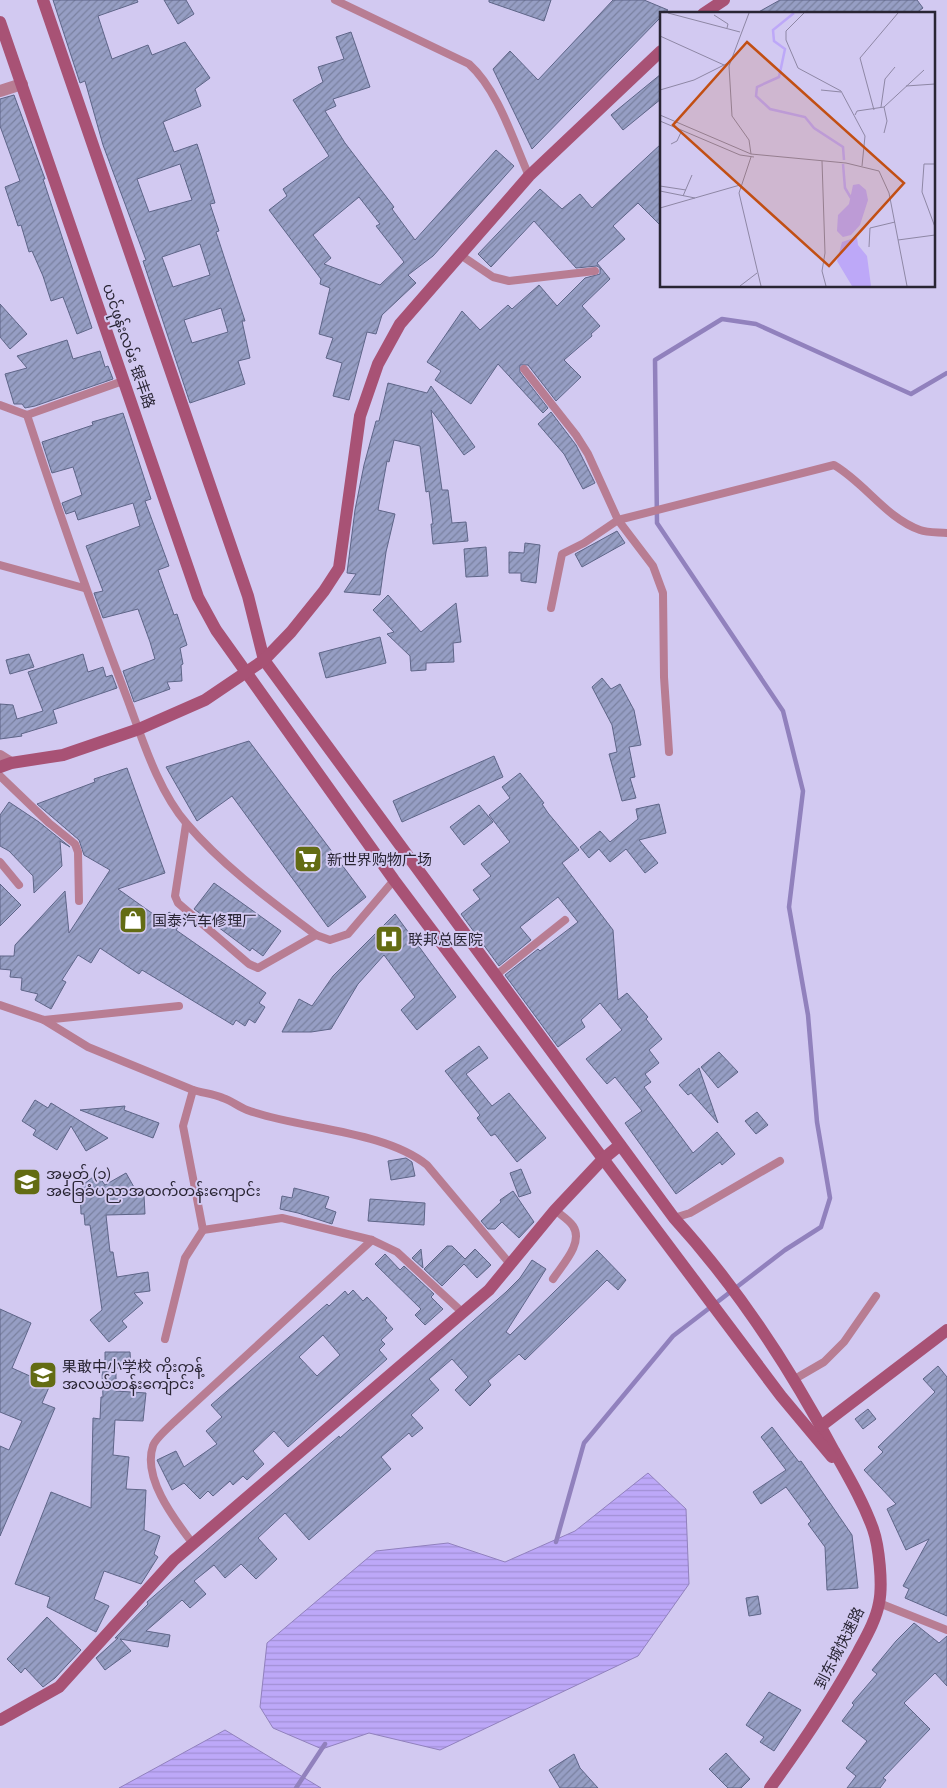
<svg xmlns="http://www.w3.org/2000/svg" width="947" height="1788" font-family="Ubuntu,'Noto Sans SC','Noto Sans Myanmar',sans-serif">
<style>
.water{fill:url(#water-rules);stroke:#9181bd}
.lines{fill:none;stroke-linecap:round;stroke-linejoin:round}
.stream{stroke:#9181bd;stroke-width:4.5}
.building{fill:url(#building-hatch);stroke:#5e6588;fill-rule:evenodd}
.lane{stroke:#b87d93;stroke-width:8}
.street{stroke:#b87d93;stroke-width:12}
.secondary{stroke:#a85275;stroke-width:12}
.labels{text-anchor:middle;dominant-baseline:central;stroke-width:4;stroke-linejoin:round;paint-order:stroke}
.street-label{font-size:15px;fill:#292534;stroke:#d2c9f1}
.poi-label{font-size:15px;fill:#292534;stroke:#d2c9f1;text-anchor:start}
.inset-river{fill:none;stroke:#bda8f8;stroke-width:2.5}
.inset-road{fill:none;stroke:#8e87a5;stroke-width:1}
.view{fill:#c24f14;fill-opacity:0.15;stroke:#c24f14;stroke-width:2.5}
.inset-edge{fill:none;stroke:#292534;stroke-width:2.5}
</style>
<defs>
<pattern id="water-rules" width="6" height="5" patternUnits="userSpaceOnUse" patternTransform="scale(1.25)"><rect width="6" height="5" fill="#bda8f8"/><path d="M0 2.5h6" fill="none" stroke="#a290d5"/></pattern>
<pattern id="building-hatch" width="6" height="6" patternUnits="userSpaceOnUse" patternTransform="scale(1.25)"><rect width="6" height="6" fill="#969ec4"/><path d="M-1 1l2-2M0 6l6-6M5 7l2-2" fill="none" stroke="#7a81a0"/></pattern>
</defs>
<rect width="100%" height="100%" fill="#d2c9f1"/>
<g class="water">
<path d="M648,1473L686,1509L689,1584L638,1656L440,1750L369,1733L322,1749L273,1728L260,1707L267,1643L376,1551L448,1543L505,1562L575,1531Z"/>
<path d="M225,1730L321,1788H119Z"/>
</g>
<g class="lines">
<g class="stream">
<path d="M556,1542L584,1443L673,1336L785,1250L821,1227L830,1198L817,1122L808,1015L789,907L803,791L783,711L657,523L655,360L722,319L756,324L911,394L947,373"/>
<path d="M296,1788L325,1744"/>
</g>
</g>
<g class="building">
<path d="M53,0H137L138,2L98,16L112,59L148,45L152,55L185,42L210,78L195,89L201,106L163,122L174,152L197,144L201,156L215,203L210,204L219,231L216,232L245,321H242L250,358L238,361L245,384L190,403L143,261L146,260L103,145L85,81L80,83ZM180,164L192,200L149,212L137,179ZM200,244L210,275L173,287L162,257ZM221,308L228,332L192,343L184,320Z"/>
<path d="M164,0H186L194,14L178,24Z"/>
<path d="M489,0H551L544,21L489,2Z"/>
<path d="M613,0H644L668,10L661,14V17L532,149L493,69L510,51L538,80Z"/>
<path d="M780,0H917L923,8L915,14H755Z"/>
<path d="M351,32L370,87L333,99L336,106L325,111L345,143L394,207L392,209L415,240L496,150L514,166L433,256L408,275L416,283L382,315L376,334L367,332L349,400L333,396L342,363L326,358L333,338L319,334L330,288L320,284L321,279L269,210L287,196L283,189L329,156L293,100L323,82L318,67L344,59L336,37ZM359,197L380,224L376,226L404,262L380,285L324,264L331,258L313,235Z"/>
<path d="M661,74V99L623,130L611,115Z"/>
<path d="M14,95L45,179H43L92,328L77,334L63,297L51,301L43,276L32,251L29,252L21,225L18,226L5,187L20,181L0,126V99Z"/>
<path d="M661,144V226L638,203L613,226L625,239L597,263L610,279L582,306L600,326L591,334L592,336L564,360L581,377L556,401L528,365H520V372L548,408L543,413L498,364L471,404L435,380L441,371L427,362L462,311L480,330L508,305L512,309L539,285L557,306L585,278L600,274V268L597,266L576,268L534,221L491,267L478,254L540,189L562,209L580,194L592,208Z"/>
<path d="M0,304L27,334L10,349L0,337Z"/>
<path d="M67,340L73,359L100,351L105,367L108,366L113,379L35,406L25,408L22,404H14L5,374L27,368L17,356Z"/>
<path d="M388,383L427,393L431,386L475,447L464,455L431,410L442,490H448L452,523L466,522L468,541L433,544L431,524H433L429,491L426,492L420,446L394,440L389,462L387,461L378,510L395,514L386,552L380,595L344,592L356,574L347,573L355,510L364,465L376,421H379Z"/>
<path d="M551,412L576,445L595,483L583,489L564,454L538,424Z"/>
<path d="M123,413L151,499L145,501L169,566L158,570L174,615L177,614L187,645L180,648L183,664L181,665L182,681L167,682L170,689L134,702L123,671L155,659L150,642L138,609L103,618L94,593L103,591L86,546L140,526L133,503L78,520L75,511L66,514L62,503L82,495L73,467L52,473L42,442L93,425L92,422Z"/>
<path d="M617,531L625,543L582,567L575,554Z"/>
<path d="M525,543L540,545L536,583L521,581V573H509V552L524,553Z"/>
<path d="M486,547L488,576L466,577L464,549Z"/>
<path d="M388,595L421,632L456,603L461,642L453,643L454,662L426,663V670L411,671L410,656L387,634L394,632L373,610Z"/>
<path d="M380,637L386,663L326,678L319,653Z"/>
<path d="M29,654L34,667L10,674L6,660Z"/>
<path d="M83,654L88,672L103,667L106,677L112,675L117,688L53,710L57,723L21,734L22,736L0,739V704L13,705L17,719L43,711L28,672Z"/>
<path d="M602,678L611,689L620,684L634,710L641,745L629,747L635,777L630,778L636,798L622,801L609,754L617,752L612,725L592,687Z"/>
<path d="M249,741L366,897L328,927L232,796L197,821L166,767Z"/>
<path d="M494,756L503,777L402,822L393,801Z"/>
<path d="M127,768L165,873L118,889L163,921L169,912L182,921L176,930L266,993L259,1003L265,1007L255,1023L249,1019L245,1026L236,1020L233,1025L142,970L139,974L100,948L91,963L78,955L62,980L66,982L51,1009L35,1000L38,994L21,990L22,978L10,977L11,970L0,969V956H14L15,945L65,891L69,933L110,870L84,855L79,840L37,804L95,782L94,779Z"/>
<path d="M520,773L544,803L542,804L548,813L579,850L562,863L613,930L618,1000L627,993L648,1017L646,1019L662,1039L649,1050L659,1063L645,1074L651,1082L644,1087L693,1153L717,1132L735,1154L722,1165L720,1162L676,1194L625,1123L642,1111L615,1077L607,1084L586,1059L622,1030L600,1003L581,1020L585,1027L558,1047L505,975L538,949L540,951L578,922L558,897L520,927L531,940L499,966L461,914L480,899L473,890L491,876L481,864L510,842L489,815L510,798L502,787Z"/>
<path d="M9,802L39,822L70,847L60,841L62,866L34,893L33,876L9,851L0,846V815Z"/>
<path d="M659,804L666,833L639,840L658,863L645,873L626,849L610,862L599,849L589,858L580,847L600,831L610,842L638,819L636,809Z"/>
<path d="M479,805L493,822L464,845L450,827Z"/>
<path d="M214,883L281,931L263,956L252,948L250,951L194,909Z"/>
<path d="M0,884L21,905L0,926Z"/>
<path d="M395,914L456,997L417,1030L401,1010L415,997L384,955L358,984L331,1029L311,1032H282L299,999L312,1006L333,976Z"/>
<path d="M479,1046L488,1058L466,1074L492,1106L509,1093L546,1138L517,1162L495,1134L491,1136L477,1118L480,1115L445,1071Z"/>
<path d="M719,1052L738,1072L718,1088L701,1067Z"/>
<path d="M699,1068L718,1123L691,1093L688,1095L679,1085Z"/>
<path d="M35,1100L48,1108L51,1103L108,1138L86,1151L71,1126L57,1150L33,1135L36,1130L22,1121Z"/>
<path d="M125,1106L124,1110L159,1123L153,1138L80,1110Z"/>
<path d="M757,1112L768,1125L756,1134L745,1121Z"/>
<path d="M406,1158L412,1162L415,1176L391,1180L388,1161Z"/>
<path d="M521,1169L531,1193L519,1197L510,1173Z"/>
<path d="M126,1173L139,1196L144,1195L145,1214L106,1215L110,1252H113L117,1277L148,1272L150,1291L134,1293L143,1303L122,1321L127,1327L109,1342L90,1320L102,1310L90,1225H85L84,1214H81L80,1187L97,1174L105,1185Z"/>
<path d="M294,1188L329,1197L325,1208L336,1212L332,1224L298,1213L280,1209L282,1196L292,1198Z"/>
<path d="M513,1191L534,1222L519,1238L502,1222L495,1229H488L481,1221L501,1202L500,1200Z"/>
<path d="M370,1199L425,1203L424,1225L368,1221Z"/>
<path d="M447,1246H452L465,1259L475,1249L491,1265L477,1278L464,1264L442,1286L424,1269Z"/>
<path d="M421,1249L423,1268L412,1258Z"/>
<path d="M597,1250L626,1280L618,1290L607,1280L525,1360L519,1354L488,1381L491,1385L470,1406L455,1390L468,1377L452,1359L429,1379L439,1390L411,1415L423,1428L412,1437L409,1433L381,1457L391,1469L309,1540L285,1513L258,1538L277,1559L256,1579L241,1564L225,1578L214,1565L194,1581L206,1594L190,1608L182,1600L146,1631L170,1635L168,1647L120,1639L131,1651L105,1670L96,1658L118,1638H115L148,1604L147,1602L339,1436L340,1438L506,1292L520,1278L532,1260L546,1269L506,1332L510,1335Z"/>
<path d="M385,1254L400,1270L404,1266L434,1294L431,1297L443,1309L425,1325L415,1315L421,1309L375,1264Z"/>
<path d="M353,1290L363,1301L367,1297L387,1318L385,1320L393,1329L381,1340L385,1344L379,1350L387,1359L288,1447L274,1431L253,1451L264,1464L247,1480L243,1476L233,1485L230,1481L213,1496L208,1491L200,1499L184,1483L172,1490L157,1460L176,1451L184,1467L217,1444L206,1431L222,1417L211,1405L327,1304L329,1306L345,1291L348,1295ZM323,1335L340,1355L317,1376L299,1357Z"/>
<path d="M0,1309L31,1323L12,1368L50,1385L42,1403L55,1408L0,1536V1446L9,1450L22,1421L0,1412Z"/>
<path d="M105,1352H130L131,1368H105Z"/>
<path d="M938,1366L947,1377V1616L905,1598L909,1589L903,1586L929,1539L906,1550L887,1509L896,1504L864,1470L883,1452L878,1447L935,1392L923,1379Z"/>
<path d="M116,1371V1391L146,1393L143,1421L115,1420L113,1455L129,1457L126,1489L146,1490L144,1530L160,1536L154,1554L158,1557L141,1584L104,1571L94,1599L109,1606L96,1632L47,1607L50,1597L15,1584L51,1492L91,1508L93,1418L100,1419L101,1397H103L102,1372Z"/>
<path d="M868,1409L876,1419L863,1429L855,1419Z"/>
<path d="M772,1427L799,1462L801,1461L852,1535L858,1588L827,1590L825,1547L808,1524L811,1521L786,1487L761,1504L753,1492L786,1470L761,1437Z"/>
<path d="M758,1596L761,1614L749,1616L746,1598Z"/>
<path d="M47,1617L81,1650L55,1678L43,1687L25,1668L21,1673L7,1659Z"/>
<path d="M914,1623L939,1643L947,1636V1686L935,1673L904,1703L930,1729L883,1778L886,1780L880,1788H847L856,1776L846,1768L867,1741L842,1721L854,1705L852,1703L877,1674L872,1670L896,1641Z"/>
<path d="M769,1692L801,1710L774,1751L760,1742L764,1737L746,1725Z"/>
<path d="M726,1753L750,1779L741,1788H728L709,1769Z"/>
<path d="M574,1754L580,1768L598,1788H560L549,1770Z"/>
</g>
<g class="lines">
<g class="lane">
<path d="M335,0L469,64C498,90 513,140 529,176"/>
<path d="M459,254L493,277L509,281L595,271"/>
<path d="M524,369L576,435L588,454L618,520L653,566L663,593L664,677L669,752"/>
<path d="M0,405L27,415L123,381"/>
<path d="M27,415C58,510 91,604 127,698C142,738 158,791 187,824C224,867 271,901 316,935L330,940L348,934L394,880"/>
<path d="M0,565L84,588"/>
<path d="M551,608L562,554L584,543L618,520L834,465C865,483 886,518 920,530C928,533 939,532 947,533"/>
<path d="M0,776L49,823L75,844L78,852L79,901"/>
<path d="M186,824L175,896L178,903L249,964L258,968L316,935"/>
<path d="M0,862L19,885"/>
<path d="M495,976L565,920"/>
<path d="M0,1005L44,1020L179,1006"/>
<path d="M44,1020L88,1047L193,1090L183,1126L203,1230"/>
<path d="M193,1090C203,1093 214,1094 223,1098C232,1101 239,1107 247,1110C299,1129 384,1130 427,1165L510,1264"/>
<path d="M674,1218L690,1213L780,1161"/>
<path d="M553,1279C562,1265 584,1243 573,1226C569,1220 561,1215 555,1210"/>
<path d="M165,1339L185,1258L203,1230L282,1218L372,1240L397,1252L462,1312"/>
<path d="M793,1380L824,1362L844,1342L876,1296"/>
<path d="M193,1544C175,1520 142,1478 153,1446C155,1439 167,1429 173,1423L372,1240"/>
<path d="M879,1603L947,1630"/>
</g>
<g class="street">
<path d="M0,91L22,84"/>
<path d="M0,756L11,763"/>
</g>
<g class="secondary">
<path d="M43,0L248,596L264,660L674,1218C737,1287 790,1368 834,1451C848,1476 863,1501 873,1529C879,1546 883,1585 879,1603C876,1620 866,1637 858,1652C832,1700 802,1744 770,1788"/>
<path d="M703,14L724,0"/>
<path d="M0,22L198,597L216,630L394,880L781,1396L832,1457"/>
<path d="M0,767L11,763L63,755L139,729L205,700L264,660L291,632L324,591L339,568L360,416L378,364L400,324L529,176L661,51"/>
<path d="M821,1426L947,1330"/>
<path d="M0,1720L59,1687L174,1560L489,1290L555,1210L603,1159L620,1145"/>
</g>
</g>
<defs>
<symbol id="supermarket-square" viewBox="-11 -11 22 22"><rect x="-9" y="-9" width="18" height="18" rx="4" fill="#636c13" stroke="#d2c9f1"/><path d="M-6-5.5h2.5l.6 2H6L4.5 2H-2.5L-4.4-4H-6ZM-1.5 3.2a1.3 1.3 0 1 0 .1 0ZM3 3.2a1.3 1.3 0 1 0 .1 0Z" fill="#fff"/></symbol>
<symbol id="shop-square" viewBox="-11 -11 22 22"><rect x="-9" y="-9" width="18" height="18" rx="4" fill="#636c13" stroke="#d2c9f1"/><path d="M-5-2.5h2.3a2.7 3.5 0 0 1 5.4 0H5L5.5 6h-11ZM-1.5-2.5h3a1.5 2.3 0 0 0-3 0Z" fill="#fff"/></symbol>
<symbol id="hospital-square" viewBox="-11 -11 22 22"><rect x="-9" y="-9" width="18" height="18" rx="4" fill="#636c13" stroke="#d2c9f1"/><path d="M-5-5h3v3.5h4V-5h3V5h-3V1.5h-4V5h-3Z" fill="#fff"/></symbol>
<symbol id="school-square" viewBox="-11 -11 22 22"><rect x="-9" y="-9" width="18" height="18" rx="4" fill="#636c13" stroke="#d2c9f1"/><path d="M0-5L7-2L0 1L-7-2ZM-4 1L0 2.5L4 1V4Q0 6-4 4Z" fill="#fff"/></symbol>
</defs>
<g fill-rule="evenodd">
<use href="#supermarket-square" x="292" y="843" width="32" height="32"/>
<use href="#shop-square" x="117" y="904" width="32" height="32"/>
<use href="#hospital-square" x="373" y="923" width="32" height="32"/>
<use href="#school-square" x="11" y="1166" width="32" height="32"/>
<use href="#school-square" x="27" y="1359" width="32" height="32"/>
</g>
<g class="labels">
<g class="street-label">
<text transform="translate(129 346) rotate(71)">ယင်ဖုန်းလမ်း 银丰路</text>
<text transform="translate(839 1648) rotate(-63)">到东城快速路</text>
</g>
<g class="poi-label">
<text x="327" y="859">新世界购物广场</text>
<text x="152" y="920">国泰汽车修理厂</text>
<text x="408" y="939">联邦总医院</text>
<text x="46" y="1173">အမှတ် (၁)<tspan x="46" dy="17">အခြေခံပညာအထက်တန်းကျောင်း</tspan></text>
<text x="62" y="1366">果敢中小学校 ကိုးကန့်<tspan x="62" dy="17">အလယ်တန်းကျောင်း</tspan></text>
</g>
</g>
<g transform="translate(660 12)">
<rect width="275" height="275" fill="#d2c9f1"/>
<path d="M199,172L206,178L208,188L200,213L191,223L183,225L177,219L178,203L189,192L193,173ZM197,225L198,233L207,244L211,274H192L177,249L182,230Z" fill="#bda8f8"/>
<path class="inset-river" d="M134,1L113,18L114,29L125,37L119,65L97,75L96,84L110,97L145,105L154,116L183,135L184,148M183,152L185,176L191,186"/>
<path class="inset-road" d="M8,1L80,20M89,1L69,54L72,104L89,128L91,142M144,1L126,19V28L138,56L181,79L205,124L202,154M54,3L68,12L67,16M0,24L64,53M246,74L275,72M0,78L34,68L70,50M161,78L181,80M221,95L225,67L235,55M224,95L227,109L224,121M214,98L200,46L238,1M0,103L91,142L186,151L219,159L229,181L247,274M195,103L197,99L224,95L264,58M0,109L80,143L94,145M11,132L17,129L22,118M91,145L79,181L101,274M162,149L165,241L162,259L166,274M274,152H264L262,180L275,215M0,174L26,178M0,179L35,186M23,184L32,163M0,196L80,173M238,228L275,223M209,235L210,216L235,210M80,274L97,261"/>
<path class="view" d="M87,30L244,171L169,254L13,113Z"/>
<rect width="275" height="275" class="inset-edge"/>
</g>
</svg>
